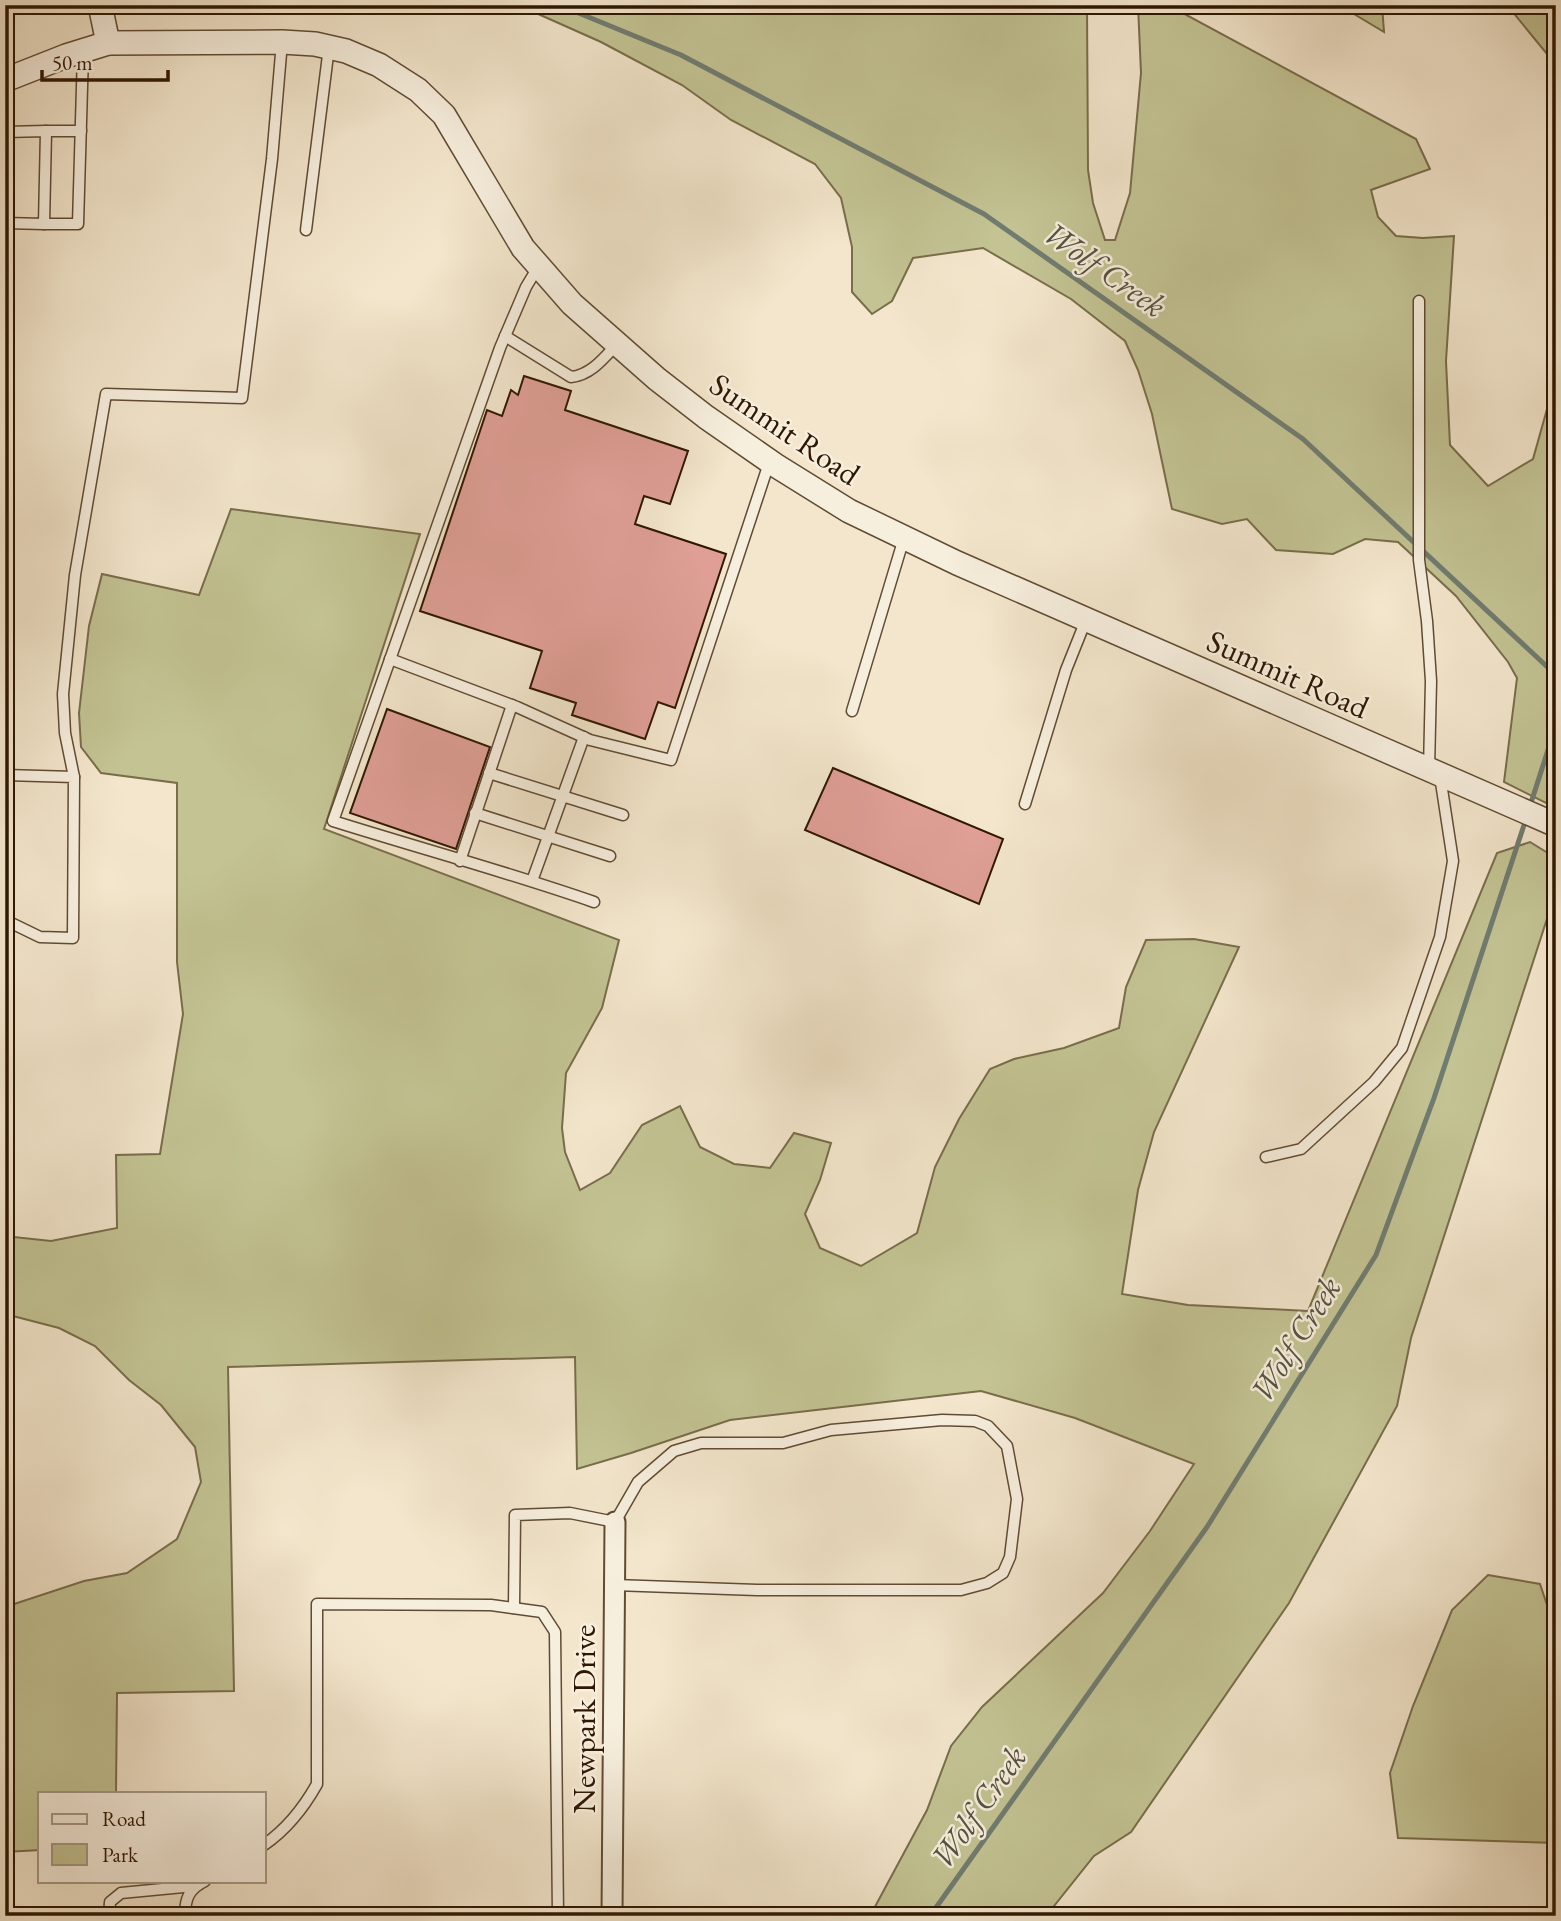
<svg xmlns="http://www.w3.org/2000/svg" width="1561" height="1921" font-family="'EB Garamond',serif">
<style>
.green{fill:#c3c393;stroke:#796d4a;stroke-width:2}
.lines{fill:none;stroke-linecap:round;stroke-linejoin:round}
.stream{stroke:#707c70;stroke-width:5}
.building{fill:#df9f96;stroke:#2f1702;stroke-width:2}
.service-casing{stroke:#604b34;stroke-width:13}
.minor-casing{stroke:#604b34;stroke-width:23}
.tertiary-casing{stroke:#604b34;stroke-width:26}
.service{stroke:#f7efde;stroke-width:10}
.minor{stroke:#f7efde;stroke-width:19}
.tertiary{stroke:#f7efde;stroke-width:23}
.labels{text-anchor:middle;dominant-baseline:central;stroke-width:5;stroke-linejoin:round;paint-order:stroke}
.street-label{font-size:32px;fill:#2f1702;stroke:#f7efde}
.water-label{font-size:33px;font-style:italic;fill:#555242;stroke:#f7efde}
</style>
<rect width="100%" height="100%" fill="#f3e6cc"/>
<filter id="stains"><feTurbulence type="fractalNoise" baseFrequency=".00286" numOctaves="4"/><feColorMatrix values="0 0 0 0 .2 0 0 0 0 .09 0 0 0 0 .02 0 0 0 .5 -.17"/></filter>
<radialGradient id="worn" r=".72"><stop offset=".6" stop-color="#630" stop-opacity="0"/><stop offset="1" stop-color="#630" stop-opacity=".3"/></radialGradient>
<g class="green">
<path d="M518,5H1087L1088,170L1093,203L1105,240H1115L1130,193L1141,73L1138,5H1168L1416,139L1430,169L1371,190L1378,217L1396,236L1423,238L1454,236L1446,361L1450,445L1488,486L1533,459L1556,377V808L1504,782L1517,678L1508,662L1456,596L1398,542L1365,539L1333,554L1276,550L1247,519L1222,524L1172,509L1152,414L1138,370L1125,341L1071,299L983,248L913,258L892,301L872,314L852,292V247L841,198L815,164L731,120L682,85L601,42Z"/>
<path d="M1339,5H1382L1384,32Z"/>
<path d="M1507,5H1556V65Z"/>
<path d="M231,509L420,534L324,829L619,940L602,1008L566,1073L562,1128L565,1152L580,1190L610,1173L642,1125L680,1106L700,1147L734,1164L770,1168L794,1133L831,1143L820,1180L805,1214L820,1248L861,1266L917,1233L935,1167L959,1119L990,1069L1014,1059L1064,1048L1119,1028L1126,987L1146,940L1194,939L1239,947L1154,1132L1138,1190L1122,1294L1188,1305L1308,1311L1497,853L1530,842L1556,858V891L1411,1338L1397,1406L1289,1603L1131,1832L1094,1856L1046,1916H870L927,1810L951,1746L982,1707L1103,1593L1150,1531L1194,1464L1075,1418L981,1391L730,1420L631,1453L577,1469L575,1357L228,1367L234,1691L117,1693L116,1793H40V1850L5,1852V1607L84,1581L127,1573L177,1539L201,1482L195,1447L161,1405L129,1380L95,1346L59,1328L5,1314V1236L51,1241L117,1228L116,1155L160,1154L183,1014L177,962V783L101,773L81,747L79,713L89,626L102,574L199,595Z"/>
<path d="M1488,1575L1540,1584L1556,1632V1843L1398,1838L1390,1773L1413,1706L1452,1610Z"/>
</g>
<g class="lines">
<g class="stream">
<path d="M559,5L681,55L984,214L1303,439L1556,675"/>
<path d="M1530,806L1548,750L1556,715"/>
<path d="M930,1916L1207,1527L1376,1255L1434,1098L1526,819"/>
</g>
</g>
<g class="building">
<path d="M524,376L571,391L565,410L688,451L670,504L644,496L635,524L726,554L675,708L658,702L645,739L572,715L576,703L530,688L542,651L420,611L487,410L502,416L511,390L518,395Z"/>
<path d="M387,709L490,747L456,849L350,813Z"/>
<path d="M833,768L1003,839L979,904L805,830Z"/>
</g>
<g class="lines">
<defs>
<g id="service">
<path d="M46,131H81"/>
<path d="M5,132L46,131L44,224L5,223"/>
<path d="M44,224H78L83,53"/>
<path d="M306,230L329,47"/>
<path d="M538,267L526,287L500,348L333,821C419,848 508,872 594,902"/>
<path d="M1419,301V560L1427,621L1431,681L1429,770"/>
<path d="M505,336L571,377C591,375 604,358 617,344"/>
<path d="M390,659L517,707L590,740L671,760L769,463"/>
<path d="M852,711L904,538"/>
<path d="M489,773L623,815"/>
<path d="M5,775L74,777L73,938L40,937L5,920"/>
<path d="M74,777L65,733L63,694L75,575L106,394L242,398L272,159L282,42"/>
<path d="M1025,804L1066,670L1086,620"/>
<path d="M475,813L610,856"/>
<path d="M460,861L512,705"/>
<path d="M532,881L584,737"/>
<path d="M1266,1157L1301,1149L1374,1082L1402,1048L1440,937L1453,861L1440,776"/>
<path d="M514,1608L515,1515L570,1513L615,1522L638,1482L674,1451L701,1443H783L831,1430L942,1420L975,1421L988,1426L1007,1446L1017,1499L1010,1557L1003,1573L987,1583L961,1590H757L614,1585"/>
<path d="M264,1845C287,1829 303,1809 317,1784V1604L491,1605L542,1612L555,1632L558,1916"/>
<path d="M109,1916L110,1902L121,1893L194,1886"/>
<path d="M185,1916C185,1898 189,1889 205,1881"/>
</g>
<path id="minor" d="M612,1916L615,1522"/>
<g id="tertiary">
<path d="M100,5L108,43"/>
<path d="M5,80L66,56L108,43L282,42L315,44L346,51L379,65L418,90L444,115L523,248L572,304L657,379L706,417L775,465L849,511L957,563L1556,825"/>
</g>
</defs>
<use href="#service" class="service-casing"/>
<use href="#minor" class="minor-casing"/>
<use href="#tertiary" class="tertiary-casing"/>
<use href="#service" class="service"/>
<use href="#minor" class="minor"/>
<use href="#tertiary" class="tertiary"/>
</g>
<g class="labels">
<g class="street-label">
<text transform="translate(785 429) rotate(34)">Summit Road</text>
<text transform="translate(1288 674) rotate(24)">Summit Road</text>
<text transform="translate(584 1719) rotate(-90)">Newpark Drive</text>
</g>
<g class="water-label">
<text transform="translate(1105 269) rotate(35)">Wolf Creek</text>
<text transform="translate(1295 1339) rotate(-58)">Wolf Creek</text>
<text transform="translate(978 1807) rotate(-55)">Wolf Creek</text>
</g>
</g>
<rect width="1561" height="1921" fill="none" stroke="#f3e6cc" stroke-width="28"/>
<rect x="7" y="7" width="1547" height="1907" fill="none" stroke="#2f1702" stroke-width="3.5"/>
<rect x="14" y="14" width="1533" height="1893" fill="none" stroke="#2f1702" stroke-width="2"/>
<rect x="38" y="1792" width="228" height="91" fill="#f7efde" stroke="#a79986" stroke-width="2"/>
<rect x="52" y="1814" width="35" height="10" fill="#f7efde" stroke="#a79986" stroke-width="2"/>
<text x="102" y="1826" font-size="21" fill="#2f1702">Road</text>
<rect x="52" y="1844" width="35" height="21" fill="#c3c393" stroke="#a79986" stroke-width="2"/>
<text x="102" y="1862" font-size="21" fill="#2f1702">Park</text>
<path d="M42 70v10h126v-10" fill="none" stroke="#2f1702" stroke-width="3.5"/>
<text x="52" y="70" font-size="21" fill="#2f1702" stroke="#f7efde" stroke-width="5" paint-order="stroke">50 m</text>
<rect width="100%" height="100%" filter="url(#stains)"/>
<rect width="100%" height="100%" fill="url(#worn)"/>
</svg>
